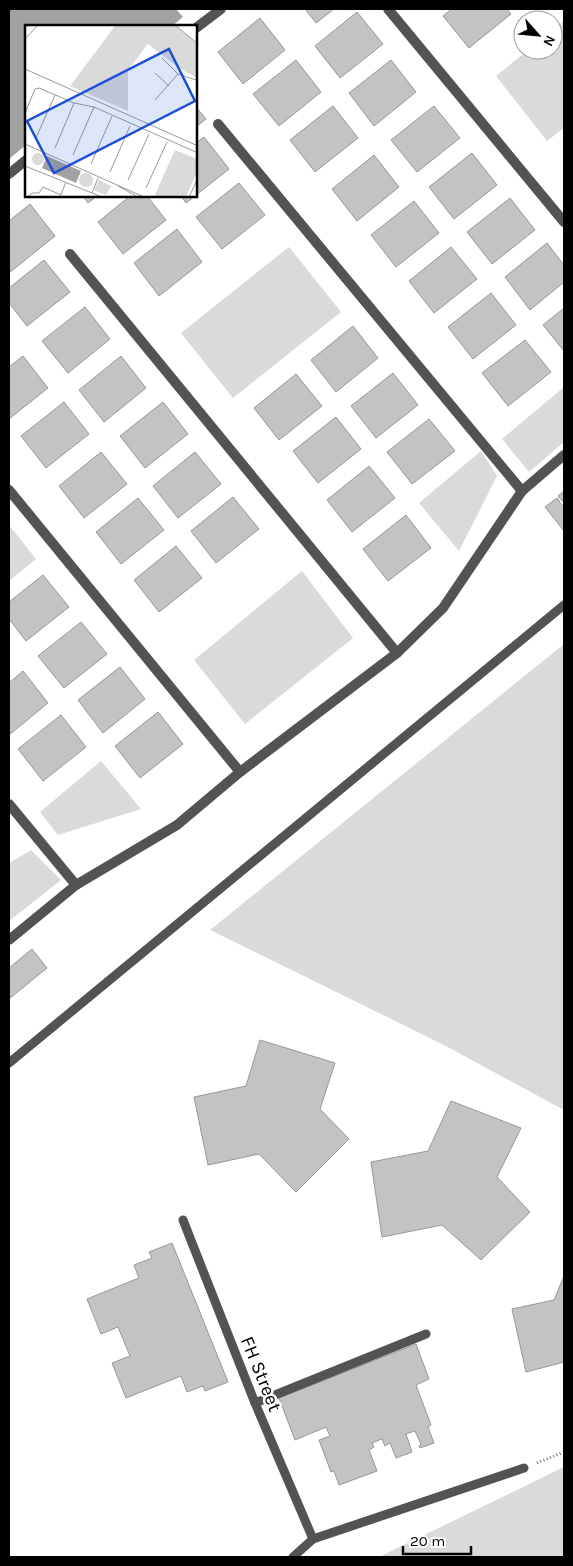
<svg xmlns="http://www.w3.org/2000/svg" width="573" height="1566" font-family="Karla,sans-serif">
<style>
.green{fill:#dadada}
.water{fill:#a1a1a1}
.building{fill:#c3c3c3;stroke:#979797}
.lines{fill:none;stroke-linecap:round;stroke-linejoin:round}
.path{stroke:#757575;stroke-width:3;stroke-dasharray:1 2.5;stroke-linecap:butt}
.lane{stroke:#535353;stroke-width:9}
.street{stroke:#535353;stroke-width:10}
.labels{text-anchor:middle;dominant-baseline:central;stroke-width:5;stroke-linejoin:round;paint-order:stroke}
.street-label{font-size:19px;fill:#000;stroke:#fff}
.inset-road{fill:none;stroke:#999;stroke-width:1}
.view{fill:#1d4ed8;fill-opacity:0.15;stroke:#1d4ed8;stroke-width:2.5}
.inset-edge{fill:none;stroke:#000;stroke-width:2.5}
</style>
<rect width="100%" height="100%" fill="#fff"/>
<g class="green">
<path d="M564,21V128L547,141L496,76L528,50H553V30Z"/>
<path d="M289,247L341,312L233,398L181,333Z"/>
<path d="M564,387V442L529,472L502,439Z"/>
<path d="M481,451L497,476L459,551L419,503Z"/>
<path d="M9,525L36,559L9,581Z"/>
<path d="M302,571L353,638L245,724L194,660Z"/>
<path d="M564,644V1110L442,1044L210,930Z"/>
<path d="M101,761L141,809L58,835L40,812Z"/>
<path d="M31,850L61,880L9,921V863Z"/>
<path d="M564,1467V1557H379Z"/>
</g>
<path class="water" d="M9,9H176L183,17L172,26H26V145L9,159Z"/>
<g class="building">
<path d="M305,9H334L316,23Z"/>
<path d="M452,9H507L511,14L469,48L443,16Z"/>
<path d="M357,12L383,44L340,78L315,46Z"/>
<path d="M260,18L285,50L243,84L218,52Z"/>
<path d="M296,60L321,92L279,126L253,94Z"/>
<path d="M391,60L416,92L374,126L349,93Z"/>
<path d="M333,106L358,138L315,172L290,140Z"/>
<path d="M434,106L460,138L417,172L391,140Z"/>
<path d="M196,107L206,119L196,127Z"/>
<path d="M204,137L229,169L196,195V143Z"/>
<path d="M472,153L497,185L454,219L429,187Z"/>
<path d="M374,155L399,187L357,221L332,189Z"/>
<path d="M239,183L265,215L222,249L196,217Z"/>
<path d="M83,196H97L88,203Z"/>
<path d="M130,196H147L166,220L123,254L98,222Z"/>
<path d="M181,196H195L186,203Z"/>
<path d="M510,198L535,230L492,264L467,232Z"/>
<path d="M414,201L439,233L396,267L371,235Z"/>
<path d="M30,204L55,236L9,273V221Z"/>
<path d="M177,229L202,262L159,296L134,263Z"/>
<path d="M547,243L564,265V282L530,310L505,277Z"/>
<path d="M451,247L477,279L434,313L409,281Z"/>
<path d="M44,260L70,292L27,326L9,303V288Z"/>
<path d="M491,293L516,325L473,359L448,327Z"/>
<path d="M85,307L110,339L68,373L42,341Z"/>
<path d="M564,308V351L543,325Z"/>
<path d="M353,326L378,358L336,392L311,360Z"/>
<path d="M525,340L551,372L508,406L482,373Z"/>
<path d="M23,356L48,388L9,419V367Z"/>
<path d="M121,356L146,388L104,422L79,390Z"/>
<path d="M393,373L418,405L376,438L351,406Z"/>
<path d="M296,374L322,406L279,440L254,408Z"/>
<path d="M64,402L89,434L46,468L21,436Z"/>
<path d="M163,402L188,434L145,468L120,436Z"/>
<path d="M336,417L361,449L318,483L293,451Z"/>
<path d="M429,419L455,451L412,484L387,452Z"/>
<path d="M101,452L127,484L84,518L59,486Z"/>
<path d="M195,452L221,484L178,518L153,486Z"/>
<path d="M369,466L395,498L352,532L327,500Z"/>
<path d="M564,491V503L558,496Z"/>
<path d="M233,497L259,529L216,563L191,531Z"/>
<path d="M138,498L164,530L121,564L96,532Z"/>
<path d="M557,498L564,508V531L545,507Z"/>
<path d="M406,515L431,548L388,581L363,549Z"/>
<path d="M176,546L202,578L159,612L134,580Z"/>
<path d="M43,575L69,607L26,641L9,619V602Z"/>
<path d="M81,622L107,654L64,688L38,656Z"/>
<path d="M120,667L145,699L103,733L78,700Z"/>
<path d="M23,671L48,703L9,735V683Z"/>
<path d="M158,712L183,744L140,778L115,746Z"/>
<path d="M61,715L86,747L43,781L18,749Z"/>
<path d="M32,949L47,968L9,999V968Z"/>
<path d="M260,1040L335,1063L320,1109L349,1139L296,1192L259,1154L208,1165L194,1097L246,1086Z"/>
<path d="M451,1101L521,1128L497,1177L530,1212L481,1260L442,1225L382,1237L371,1162L428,1151Z"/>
<path d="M172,1243L228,1382L205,1391L203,1386L187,1392L181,1376L126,1398L112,1363L130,1356L118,1327L101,1334L87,1299L139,1278L134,1265L152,1258L149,1252Z"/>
<path d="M564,1276V1362L526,1372L512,1309L554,1300Z"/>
<path d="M416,1344L429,1379L416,1385L431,1425L428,1427L434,1443L420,1448L419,1446L421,1444L415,1431L406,1434L412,1452L396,1458L390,1443L385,1446L382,1439L372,1443L374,1447L369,1450L377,1471L339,1485L334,1471L331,1472L319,1440L330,1436L326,1427L295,1440L279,1398Z"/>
</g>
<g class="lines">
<path class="path" d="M537,1463L564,1452"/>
<g class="lane">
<path d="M9,1063L564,605"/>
<path d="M183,1220L255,1403L313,1539"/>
<path d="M255,1403L426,1334"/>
<path d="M293,1557L313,1539L524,1468"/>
</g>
<g class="street">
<path d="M388,9L564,222"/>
<path d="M196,28L221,9"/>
<path d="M218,124L522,491"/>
<path d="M9,174L26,160"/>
<path d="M70,254L397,653"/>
<path d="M9,490L240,772"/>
<path d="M9,804L76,885"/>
<path d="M9,940L76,885L177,825L240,772L397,653L443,608L522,491L564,455"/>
</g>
</g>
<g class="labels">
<g class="street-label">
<text transform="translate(261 1374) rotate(68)">FH Street</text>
</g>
</g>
<g transform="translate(25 25)">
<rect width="172" height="172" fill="#fff"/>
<path d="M90,1H151L172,19V53L154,43L123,19L103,45V86L45,61ZM150,125L172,134V147L161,172H129ZM7 134a6 6 0 1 1 12 0a6 6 0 1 1-12 0ZM54 155a7 7 0 1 1 14 0a7 7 0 1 1-14 0ZM74,155L86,161L81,170L69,165Z" fill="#dadada"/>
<path d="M22,131L56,146L51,158L17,143Z" fill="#a1a1a1"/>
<path class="inset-road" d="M151,1L173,19M0,14L12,1M137,33L153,49L171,55M0,44L173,121M130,48L144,61M130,75L153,49M0,88L10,64L14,63L49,78L69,82L173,128M11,113L30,70M0,119L119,172M30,123L49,78M48,130L69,82M66,139L87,91M0,141L77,172M85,147L105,101M103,155L124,109M93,161L113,172M121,163L142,117M67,168L73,153M3,172L7,168H14L18,162L36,170M35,172L41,157M164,172L173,153"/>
<path class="view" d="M144,24L170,76L29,148L2,96Z"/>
<rect width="172" height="172" class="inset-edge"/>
</g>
<rect width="573" height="1566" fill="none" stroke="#000000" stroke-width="20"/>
<g transform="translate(538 35) rotate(117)"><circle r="24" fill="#ffffff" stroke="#999999"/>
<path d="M0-4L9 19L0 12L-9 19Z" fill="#000000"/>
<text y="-8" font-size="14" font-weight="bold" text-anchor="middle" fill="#000000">N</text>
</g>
<path d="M403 1546v8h68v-8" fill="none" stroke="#000000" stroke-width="2.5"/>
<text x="410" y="1546" font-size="15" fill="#000000" stroke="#ffffff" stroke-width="4" paint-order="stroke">20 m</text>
</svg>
